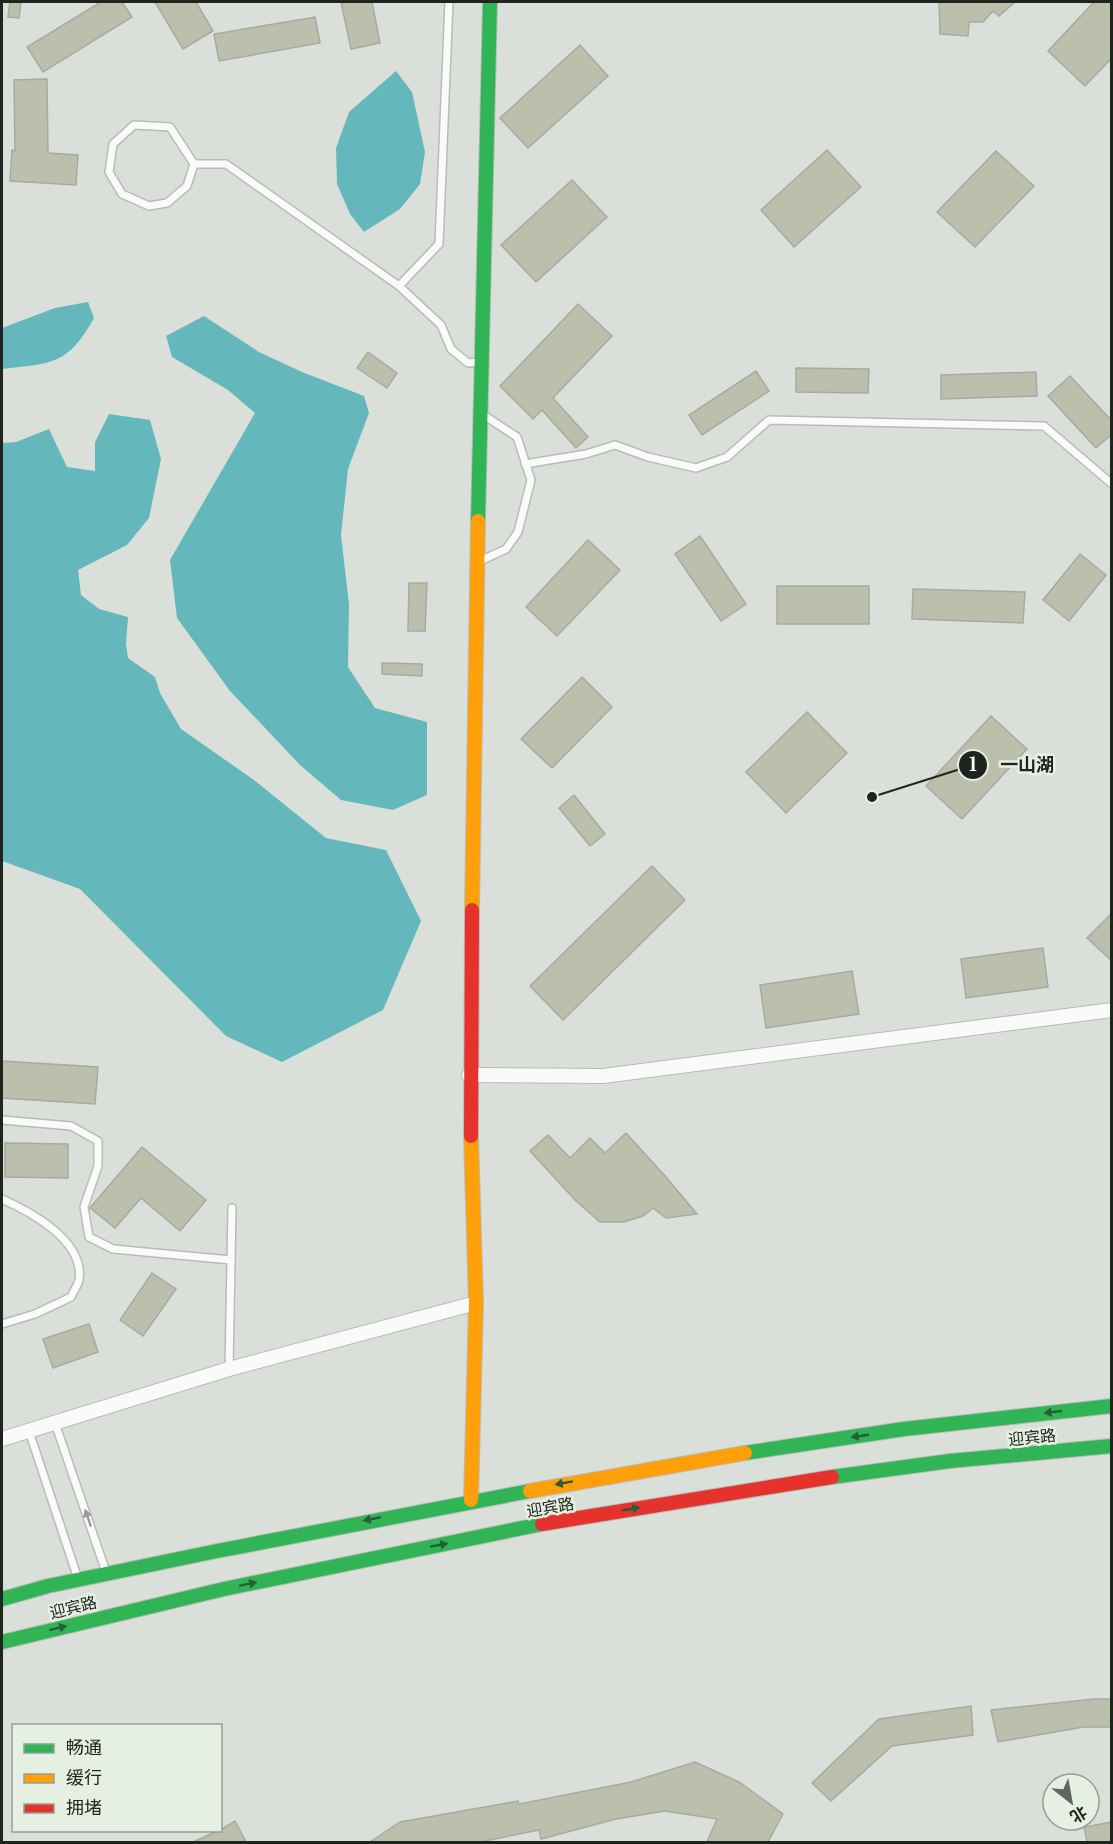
<svg xmlns="http://www.w3.org/2000/svg" width="1113" height="1844" font-family="'Libre Baskerville','Noto Sans SC',serif">
<style>
.water{fill:#64b8bb}
.building{fill:#bcbfac;stroke:#a7aaa4;stroke-width:1.5}
.lines{fill:none;stroke-linecap:round;stroke-linejoin:round}
.lane-casing{stroke:#b7bcb6;stroke-width:10}
.street-casing{stroke:#b7bcb6;stroke-width:16}
.fast-casing{stroke:#b7bcb6;stroke-width:16}
.slow-casing{stroke:#b7bcb6;stroke-width:16}
.jam-casing{stroke:#b7bcb6;stroke-width:16}
.lane{stroke:#f9faf9;stroke-width:7}
.street{stroke:#f9faf9;stroke-width:14}
.fast{stroke:#30b455;stroke-width:14}
.slow{stroke:#ff9f0a;stroke-width:14}
.jam{stroke:#e5322d;stroke-width:14}
.oneway{fill:#265e35}
.oneway2{fill:#979a97}
.labels{text-anchor:middle;dominant-baseline:central;stroke-width:5;stroke-linejoin:round;paint-order:stroke}
.street-label{font-size:16px;fill:#20241f;stroke:#e5f0e3}
.leader{fill:none;stroke:#20241f;stroke-width:2}
.callout-dot{fill:#20241f;stroke:#e5f0e3;stroke-width:2}
.mark-label{font-size:18px;text-anchor:middle;font-weight:bold;fill:#fff}
.callout-label{font-size:18px;text-anchor:middle;font-weight:bold;fill:#20241f;stroke:#e5f0e3;stroke-width:5;stroke-linejoin:round;paint-order:stroke}
</style>
<rect width="100%" height="100%" fill="#dae0d9"/>
<g class="water">
<path d="M396,71L412,92L425,152L420,184L400,209L364,232L350,214L337,184L336,148L349,112Z"/>
<path d="M88,302L94,318C67,366 52,363 2,369V328L55,308Z"/>
<path d="M204,316L259,352L302,372L364,396L369,413L348,469L341,535L349,604L348,667L375,708L427,722V795L393,810L341,800L300,765L230,691L177,618L170,560L255,413L228,390L172,357L166,336Z"/>
<path d="M109,414L150,420L161,459L149,518L127,545L78,570L81,595L99,609L128,617L126,644L128,658L155,677L160,693L181,729L254,780L326,838L386,850L421,921L383,1010L282,1062L226,1036L80,889L2,861V443L16,442L49,429L67,467L95,471V442Z"/>
</g>
<g class="building">
<path d="M10,2H21L19,18L8,17Z"/>
<path d="M101,2H122L132,17L43,72L27,47Z"/>
<path d="M155,2H196L213,31L183,49Z"/>
<path d="M341,2H372L380,43L351,49Z"/>
<path d="M939,2H1015L999,16L993,11L983,22H969L968,36L940,34Z"/>
<path d="M1094,2H1112V58L1085,86L1048,51Z"/>
<path d="M315,17L320,43L219,61L214,34Z"/>
<path d="M580,45L608,76L528,148L500,118Z"/>
<path d="M47,79L48,153L78,155L76,185L10,181L12,150L15,151L14,80Z"/>
<path d="M827,150L861,187L794,247L761,210Z"/>
<path d="M996,151L1034,186L975,247L937,212Z"/>
<path d="M572,180L607,217L536,282L501,245Z"/>
<path d="M578,304L612,336L553,398L588,437L576,448L542,410L533,419L500,386Z"/>
<path d="M368,352L397,373L387,388L357,368Z"/>
<path d="M796,368L869,369L868,393L796,392Z"/>
<path d="M756,371L769,391L702,435L689,415Z"/>
<path d="M1036,372L1037,396L941,399V375Z"/>
<path d="M1070,376L1112,421V434L1096,448L1048,396Z"/>
<path d="M700,536L746,604L721,621L675,554Z"/>
<path d="M588,540L620,570L557,636L526,607Z"/>
<path d="M1080,554L1106,575L1069,621L1043,600Z"/>
<path d="M409,583H427L425,631H408Z"/>
<rect x="777" y="586" width="92" height="38"/>
<path d="M913,589L1025,592L1023,623L912,619Z"/>
<path d="M382,663L422,664V676L382,674Z"/>
<path d="M582,677L612,707L552,768L521,739Z"/>
<path d="M807,712L847,753L786,813L746,772Z"/>
<path d="M991,716L1027,749L962,819L926,786Z"/>
<path d="M574,795L605,834L590,846L559,808Z"/>
<path d="M652,866L685,900L563,1020L530,986Z"/>
<path d="M1112,913V961L1087,938Z"/>
<path d="M1043,948L1048,987L966,998L961,959Z"/>
<path d="M852,971L859,1014L766,1028L760,985Z"/>
<path d="M2,1061L98,1067L95,1104L2,1098Z"/>
<path d="M626,1133L666,1177L697,1214L666,1218L653,1208L643,1216L624,1222H600L576,1201L530,1151L548,1135L570,1158L590,1138L605,1153Z"/>
<path d="M5,1143L68,1144V1178L5,1177Z"/>
<path d="M142,1147L206,1200L180,1231L141,1198L115,1228L90,1208Z"/>
<path d="M152,1273L176,1289L143,1336L120,1320Z"/>
<path d="M89,1324L98,1352L53,1368L43,1339Z"/>
<path d="M1094,1699H1112V1727H1084L998,1742L991,1710Z"/>
<path d="M971,1706L973,1735L892,1746L831,1801L812,1783L879,1719Z"/>
<path d="M695,1762L739,1782L783,1814L768,1842H707L717,1819L665,1811L616,1819L541,1839L539,1830L480,1842H370L400,1822L518,1801L519,1804L631,1782Z"/>
<path d="M235,1821L246,1842H193L220,1830Z"/>
<path d="M1112,1822V1842H1087L1084,1827Z"/>
</g>
<g class="lines">
<defs>
<g id="lane">
<path d="M134,125L170,127L194,164L187,186L167,203L149,206L122,194L109,172L113,144Z"/>
<path d="M194,164H226L399,286L439,244L449,2"/>
<path d="M399,286L441,325L451,349L468,363L478,362"/>
<path d="M525,464L586,454L615,445L648,457L696,468L727,457L769,420L1044,426L1112,484"/>
<path d="M480,561L506,549L518,532L531,480L517,437L482,414"/>
<path d="M2,1120L71,1126L98,1141V1166L84,1207L89,1237L113,1249L231,1260"/>
<path d="M2,1199C31,1212 85,1241 79,1280C78,1285 73,1292 71,1297L35,1314L2,1324"/>
<path d="M229,1369L232,1208"/>
<path d="M55,1423L105,1569"/>
<path d="M29,1431L77,1576"/>
</g>
<g id="street">
<path d="M469,1075L603,1076L1112,1010"/>
<path d="M2,1439L229,1369L476,1303"/>
</g>
<g id="fast">
<path d="M478,521L490,2"/>
<path d="M745,1453L904,1429L1112,1406"/>
<path d="M832,1477L950,1461L1112,1446"/>
<path d="M2,1599L48,1586L217,1551L530,1491"/>
<path d="M2,1642L224,1589L542,1524"/>
</g>
<g id="slow">
<path d="M472,910L478,521"/>
<path d="M471,1136L476,1303L471,1500"/>
<path d="M530,1491L745,1453"/>
</g>
<g id="jam">
<path d="M471,1136L472,910"/>
<path d="M542,1524L832,1477"/>
</g>
</defs>
<use href="#lane" class="lane-casing"/>
<use href="#street" class="street-casing"/>
<use href="#fast" class="fast-casing"/>
<use href="#slow" class="slow-casing"/>
<use href="#jam" class="jam-casing"/>
<use href="#lane" class="lane"/>
<use href="#street" class="street"/>
<use href="#fast" class="fast"/>
<use href="#slow" class="slow"/>
<use href="#jam" class="jam"/>
</g>
<defs><path id="oneway-solid" d="M-6-.8H1V-3.2L6.5 0L1 3.2V.8H-6Z" transform="scale(1.5)"/></defs>
<g class="oneway">
<use href="#oneway-solid" transform="translate(1053 1412) rotate(174)"/>
<use href="#oneway-solid" transform="translate(860 1436) rotate(172)"/>
<use href="#oneway-solid" transform="translate(564 1483) rotate(170)"/>
<use href="#oneway-solid" transform="translate(631 1509) rotate(-10)"/>
<use href="#oneway-solid" transform="translate(372 1519) rotate(169)"/>
<use href="#oneway-solid" transform="translate(439 1545) rotate(-10)"/>
<use href="#oneway-solid" transform="translate(248 1584) rotate(-12)"/>
<use href="#oneway-solid" transform="translate(58 1628) rotate(-14)"/>
</g>
<use class="oneway2" href="#oneway-solid" transform="translate(88 1518) rotate(-109)"/>
<g class="labels">
<g class="street-label">
<text transform="translate(1032 1437) rotate(-6)">迎宾路</text>
<text transform="translate(550 1507) rotate(-10)">迎宾路</text>
<text transform="translate(73 1607) rotate(-14)">迎宾路</text>
</g>
</g>
<path class="leader" d="M872 797L973 765"/>
<g class="callout-dot">
<circle cx="872" cy="797" r="6"/>
<circle cx="973" cy="765" r="15"/>
</g>
<g class="mark-label">
<text x="973" y="771">1</text>
</g>
<g class="callout-label">
<text x="1027" y="771">一山湖</text>
</g>
<rect width="1113" height="1844" fill="none" stroke="#20241f" stroke-width="6"/>
<rect x="12" y="1724" width="210" height="108" fill="#e5f0e3" stroke="#969e95" stroke-width="1.5"/>
<rect x="24" y="1744" width="30" height="9" fill="#30b455" stroke="#969e95" stroke-width="1.5"/>
<text x="66" y="1754" font-size="18" fill="#20241f">畅通</text>
<rect x="24" y="1774" width="30" height="9" fill="#ff9f0a" stroke="#969e95" stroke-width="1.5"/>
<text x="66" y="1784" font-size="18" fill="#20241f">缓行</text>
<rect x="24" y="1804" width="30" height="9" fill="#e5322d" stroke="#969e95" stroke-width="1.5"/>
<text x="66" y="1814" font-size="18" fill="#20241f">拥堵</text>
<g transform="translate(1071 1802) rotate(149)"><circle r="28" fill="#e5f0e3" stroke="#969e95" stroke-width="1.5"/>
<path d="M0-4.5L10 22L0 15L-10 22Z" fill="#616660"/>
<text y="-9" font-size="16" font-weight="bold" text-anchor="middle" fill="#20241f">北</text>
</g>
</svg>
